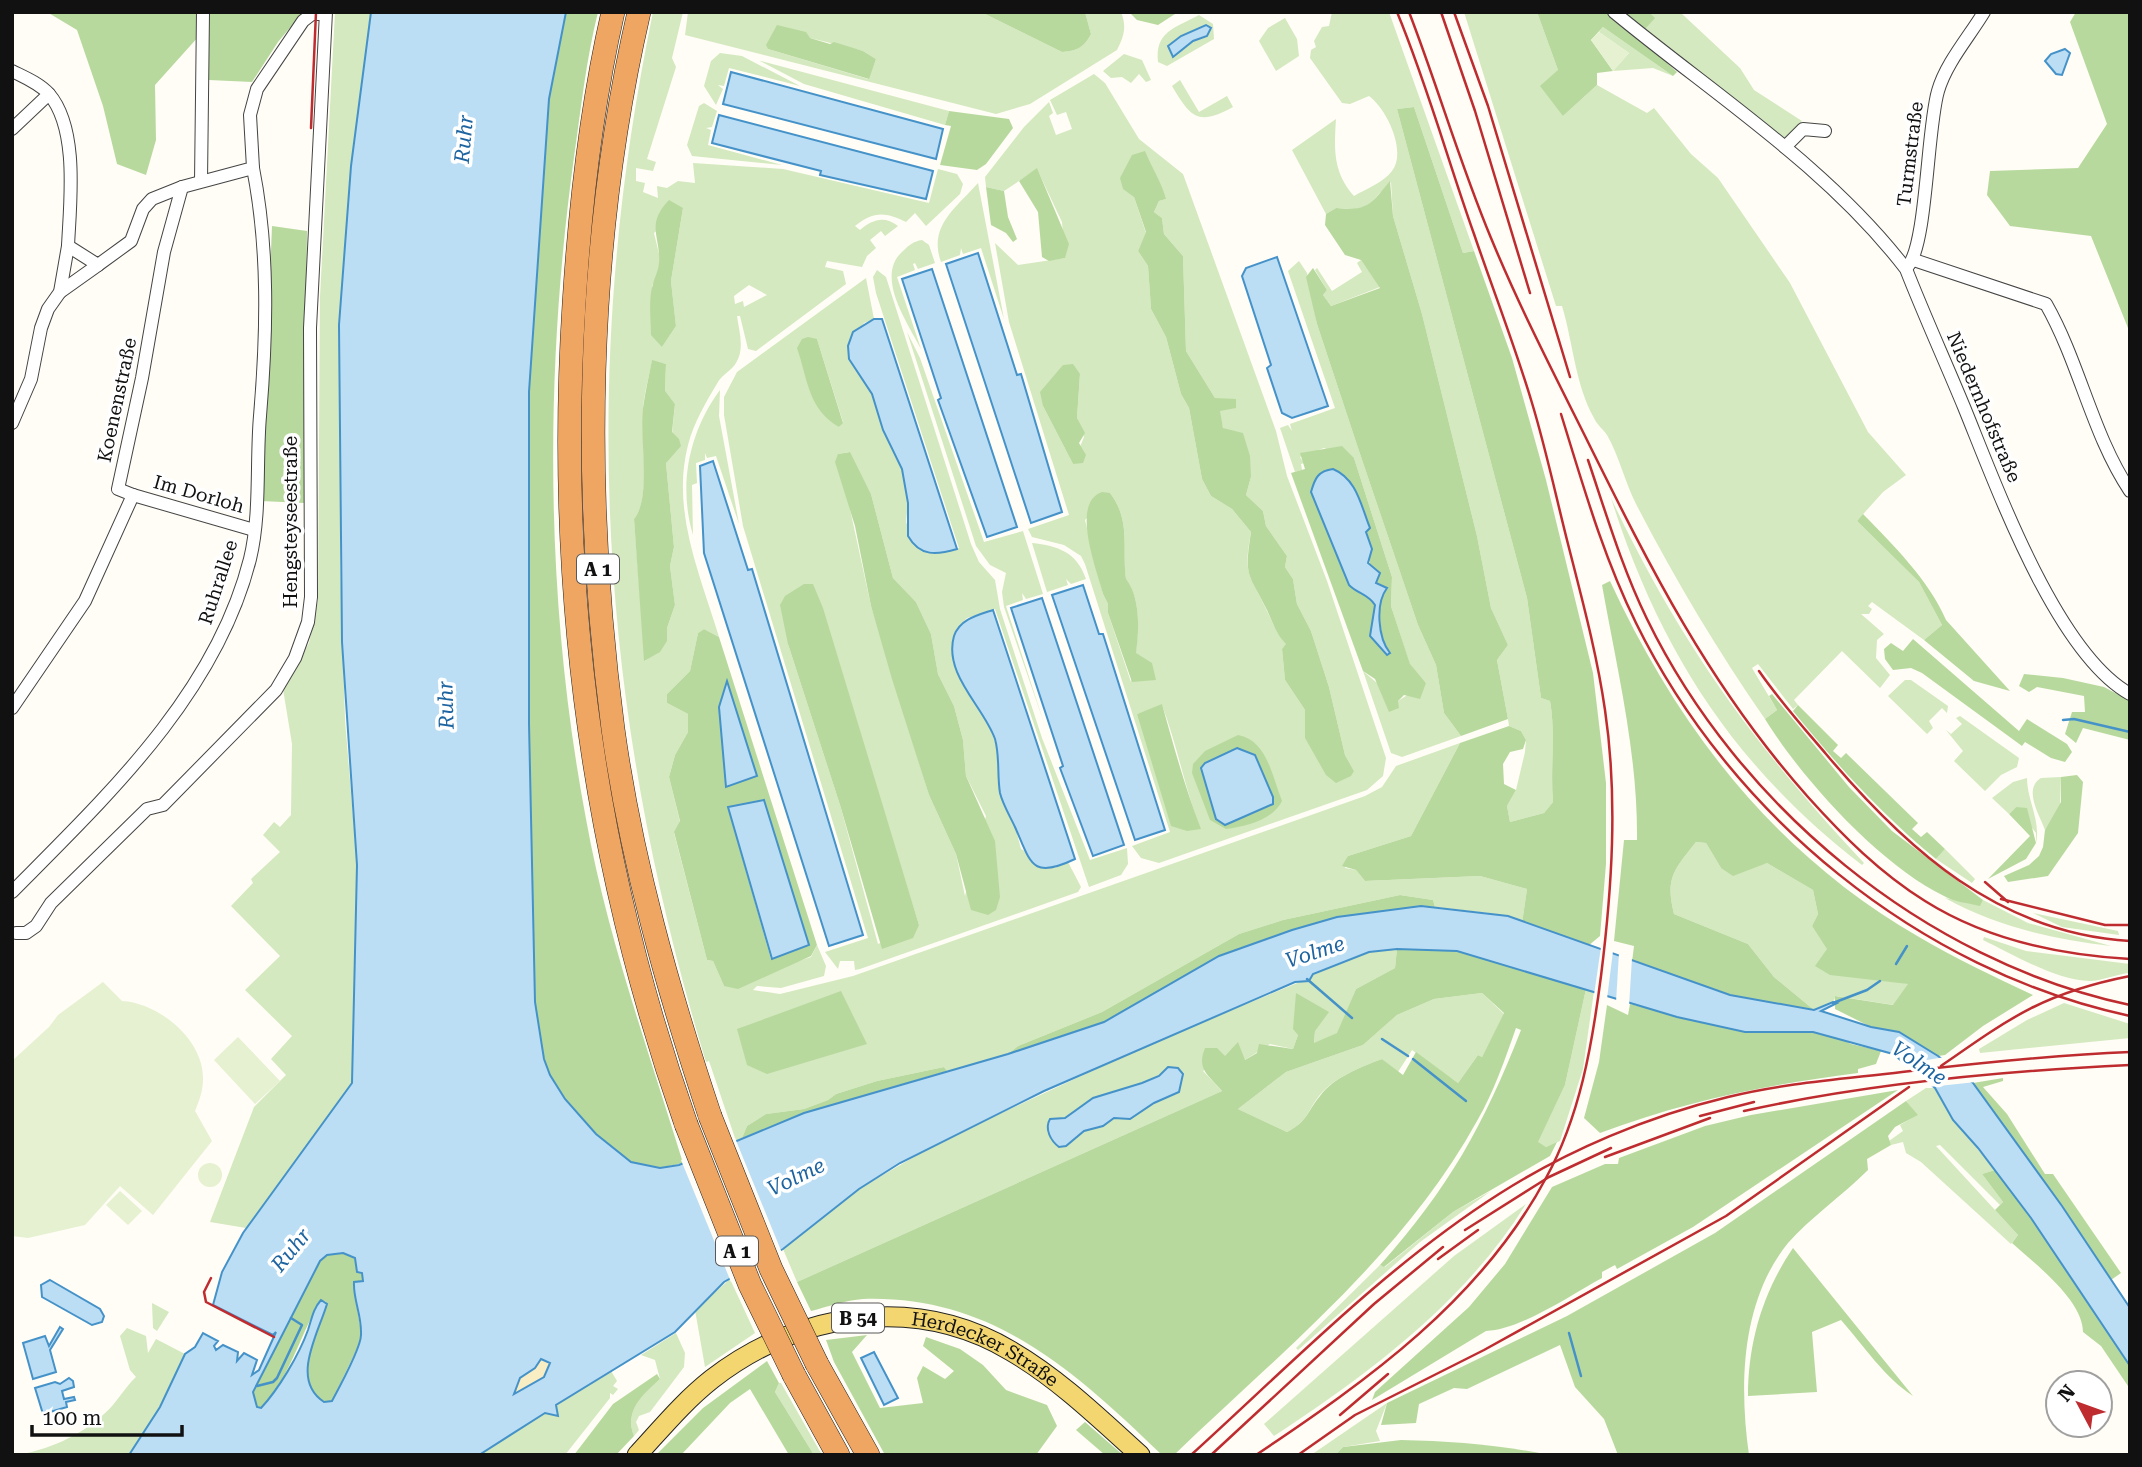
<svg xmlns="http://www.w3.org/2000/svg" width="2142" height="1467" font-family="'Roboto Serif',serif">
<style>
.green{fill:#d4e9bf;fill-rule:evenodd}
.forest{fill:#b8d99e;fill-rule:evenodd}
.sand{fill:#f9eec3}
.pitch{fill:#e5f1d0}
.water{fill:#bbdef5;stroke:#4592c9;stroke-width:2;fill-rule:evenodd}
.pier{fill:#fffdf5}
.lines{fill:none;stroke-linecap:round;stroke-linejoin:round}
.stream{stroke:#4592c9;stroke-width:2.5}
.street-casing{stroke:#444;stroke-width:14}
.primary-casing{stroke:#222;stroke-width:21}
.highway-casing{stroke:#222;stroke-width:24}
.street{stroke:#fff;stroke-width:12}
.primary{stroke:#f3d670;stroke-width:19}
.highway{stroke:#efa663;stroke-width:23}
.rail{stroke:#be2c30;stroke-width:2.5}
.highway-bridge-casing{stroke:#222;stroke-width:24;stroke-linecap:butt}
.highway-bridge{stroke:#efa663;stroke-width:23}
.labels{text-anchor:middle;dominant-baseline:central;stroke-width:7;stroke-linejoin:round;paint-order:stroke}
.shield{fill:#fff;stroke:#585858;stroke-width:2}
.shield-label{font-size:18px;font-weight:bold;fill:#111}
.street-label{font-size:19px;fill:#111;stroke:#fff}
.water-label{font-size:21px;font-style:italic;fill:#1d64a0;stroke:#fff}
</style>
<rect width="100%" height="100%" fill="#fffdf5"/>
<g class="green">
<path d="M335,12H371L351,166L340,563L345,720L357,865L352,1083L246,1228L210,1222L254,1107L286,1075L271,1059L292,1036L245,990L280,956L231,906L253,883L251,879L280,852L263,835L274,822L280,827L291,815L292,744L283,689L309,643L318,600L320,297Z"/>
<path d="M653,12H683L672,58L676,67L647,159L656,162L653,171L636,168V181L645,183L643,192L658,198L657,186L667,188L678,181L695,183L693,163L783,169L929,203L938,169L957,174L963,184L960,194L926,226L915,213L906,222C885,212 874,211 855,226L860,230C872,220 884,215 898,226L885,236L881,231L870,240L876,248L867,256L862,267L827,261L825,267L843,271L846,284L756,351L748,349L740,316H737C739,331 745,349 736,363C732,370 722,375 718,382C706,402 694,422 688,445C671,511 700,574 719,637L704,629L698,633L690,671L667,694V703L688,714V732L675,755L669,777L680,822L674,833L707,960L713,961L724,986L811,957L817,945L826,966L824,976L781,988L757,986L753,990L780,994L853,976L1365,796L1382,787L1396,766L1460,743L1411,836L1348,856L1345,868L1356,870L1365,881L1480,876L1527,889L1522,923L1489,913L1435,907L1433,900L1400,895L1283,920L1239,934L1102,1012L1018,1046L1008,1054L947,1071L944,1067L877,1081L836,1094L828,1100L804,1109L766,1114L747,1126L742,1138L736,1141L709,1061L706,1062C599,710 578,374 653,12ZM683,208L671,281L676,326L662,347L652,286L658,273L660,258L654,233ZM749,285L767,295L744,307L743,301L735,304L734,296ZM652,361L666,364L665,392L675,404L670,455L666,463L674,547L670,566L675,605L667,628L645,661L634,519C652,497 640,436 643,409C644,393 649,377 652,361Z"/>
<path d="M688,12H981L1062,52C1076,51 1084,48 1091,34L1085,12H1121C1127,27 1124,36 1117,50L1030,104L996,114L685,35ZM810,38L863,51L876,59L868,79L768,49Z"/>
<path d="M1332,12H1389L1474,251L1463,253L1414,107L1397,109L1527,598L1541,698L1550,701C1556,735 1550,767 1553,802L1544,813L1510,822L1507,806L1516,790L1525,752L1526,740L1521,731L1509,726L1508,719L1497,660L1508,645L1491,608L1477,536L1422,314L1393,216L1391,182C1366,205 1373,211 1336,208L1326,214L1292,150L1336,119C1334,150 1333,172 1354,196C1366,189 1384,182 1392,171C1407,152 1387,109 1369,96L1350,104L1342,103L1310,58L1311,50L1316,47L1314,41L1322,27L1329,26Z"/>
<path d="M1464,12H1537L1558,70L1563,116L1597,85L1647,113L1654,108L1691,154L1718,178L1790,283L1868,432L1906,475L1883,492L1857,521L1919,582L1942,625L1924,640L1872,602L1868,606L1872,609L1869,614H1861L1884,634L1877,640L1876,658L1890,675L1880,688L1842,651L1794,700L1798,705L1793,709L1758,664L1752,668L1777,710L1765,719C1717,650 1675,579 1636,504C1625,482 1619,456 1607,435C1603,429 1597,425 1594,418C1575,384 1573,342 1562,306H1556Z"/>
<path d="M1649,12H1680L1740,68L1754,90L1802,121L1784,142L1643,31L1654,18Z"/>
<path d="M1199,15L1213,24L1214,39L1167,66L1158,62C1155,32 1173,29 1199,15Z"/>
<path d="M1285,18L1297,39L1299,56L1276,71L1259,41L1268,28Z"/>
<path d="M1603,27L1673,76L1653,68L1613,71L1629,53L1599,32Z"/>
<path d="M720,53L742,56L800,86L729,68L724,86L718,85L723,89L716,105L704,86L711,61Z"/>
<path d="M1124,54L1142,60L1151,80L1146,82L1139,74L1131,83L1122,77L1111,78L1103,71Z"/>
<path d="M760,61H761L949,111L945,125L804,84Z"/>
<path d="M1094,74L1105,83L1139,139L1183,174L1276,431L1287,476L1327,581L1386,758L1383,776L1367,790L1159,863L1141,858L1132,846L1170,832L1085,564L1081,556L1064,545L1032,537L1028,529L1069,515L1009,322L995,243L1018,265L1065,258L1062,222L1037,169L1004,191L986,187L985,177L1024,127L1049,102L1053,113L1049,116L1056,135L1072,129L1066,112L1057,115L1050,100ZM1134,197L1166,199L1159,201L1154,212L1162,218L1164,234L1183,256L1186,351L1215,398L1223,428L1251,477L1246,495L1263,511L1266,526L1287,556L1285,567L1293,579L1297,604L1311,631L1329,687L1345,755L1354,771L1305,738V710L1285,680L1282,649L1287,644C1276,634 1273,623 1267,611C1249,572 1243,577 1251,532L1232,509L1211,496L1202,479L1189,408L1181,394L1166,337L1151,309L1148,266L1138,251L1146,233ZM1080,374L1077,418L1084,437L1073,464L1043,406ZM1110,493C1131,520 1122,548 1126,580C1146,604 1136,653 1131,682L1108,613V604L1103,594L1085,520ZM1162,705C1177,745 1185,788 1200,828L1137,714Z"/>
<path d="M1180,80L1199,112L1227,96L1233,107C1198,126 1191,118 1172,86Z"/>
<path d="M704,103L717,111L712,127L706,128L711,130L708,145L782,165L692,156L687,145L699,106Z"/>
<path d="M978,183L1004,319L981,248L963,254L961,248L960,255L941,262C928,226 956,208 978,183Z"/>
<path d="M922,240L929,245L935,263L918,269L915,263L913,264L915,270L897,277L921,349C908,323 874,276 903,251C908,246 914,241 922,240Z"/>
<path d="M1361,260L1380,287L1331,306L1323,295L1327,290L1315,270L1317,268L1332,291L1362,272L1357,263Z"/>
<path d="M1299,261L1307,273L1317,324L1357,445L1418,625L1436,665L1444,713L1461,736L1402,757L1391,753L1363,671L1398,701L1426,683L1410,665L1391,606L1392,577L1354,458L1324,448L1300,457L1304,463L1301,464L1302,470L1295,472L1280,428L1288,425L1292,431L1290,424L1335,408L1288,271Z"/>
<path d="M877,270L886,277L971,544L979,562L995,580L1000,609L1042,738L1090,860L1127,848L1128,864L1121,875L1089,887L995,609L967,618L955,631C948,676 981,700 994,739C1006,774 1011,813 1021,849L1055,868L1068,862L1081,887L1078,892L860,969L855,970L854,961H840L838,969L825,952L868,938L743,526L724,415V397L737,372L866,278L874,319L864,323L848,346L849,359L872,394L883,430L902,469L908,503L906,522L917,547L934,554L959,548L876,293L873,277ZM817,339L843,422L839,427L809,387ZM849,452L871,494L893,578L916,602L931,634L938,674L954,706L963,740L966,776L986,816L965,896L956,854L929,795L871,606L838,454ZM788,644L860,736L919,925L878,944L840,805Z"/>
<path d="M907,332L920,358L984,542L1023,531L1043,594L1026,599L1022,593L1023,600L1006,606L1044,723L1004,607L1002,592L1006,573L990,565L976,546Z"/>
<path d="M720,390L719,416L739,524L716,456L707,458L705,453V460L696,463L697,483L692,485L693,535C678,485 689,432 720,390Z"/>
<path d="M1611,498C1679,642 1755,747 1864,863L1862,865C1735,767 1660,652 1611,498Z"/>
<path d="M1032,543C1058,546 1077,552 1086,579L1071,584L1066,579L1068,585L1047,592Z"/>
<path d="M1905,680H1911L1948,706L1947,713L1942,708L1929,721L1933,728L1927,734L1888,696Z"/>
<path d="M1960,716L2019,758L2017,767L2001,775L1985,791L1954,761L1963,751L1946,730L1951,734L1962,724L1956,718Z"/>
<path d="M2061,777L2060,808L2045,830C2039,814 2023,789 2041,778Z"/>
<path d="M2027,778C2027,800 2041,821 2036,843V833L2016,807L2009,814L1992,798L2013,782Z"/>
<path d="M1696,842L1706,843L1721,868L1767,863L1813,890L1818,914L1812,926L1828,949L1816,966L1909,984L1894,1005L1836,996L1833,1002L1814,1010L1774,977L1748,944L1674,914C1665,878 1674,870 1696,842Z"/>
<path d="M1945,849L1975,879L1972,883L1936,859Z"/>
<path d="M1945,898L1980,905L1983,900L2028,923L2111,946C2053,939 1997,927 1945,898Z"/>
<path d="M2033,913L2118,931L2119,935L2062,927Z"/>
<path d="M1984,937L2026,951L2130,964V973C2117,974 2104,980 2091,981C2059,982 2012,954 1983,940Z"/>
<path d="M1397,949L1395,968L1356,989L1338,1033L1314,1044L1315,1031L1298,1035L1293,1049L1270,1044L1245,1060L1224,1057L1203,1071L1222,1091L797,1282L783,1249L859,1189L943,1140L1161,1039L1312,977V974L1369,952Z"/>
<path d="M1586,989L1594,991L1583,1069L1560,1141L1546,1147L1537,1143L1565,1085Z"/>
<path d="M1482,993L1504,1014L1482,1057L1478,1055L1458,1083L1412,1050L1398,1072L1382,1059C1361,1067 1334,1077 1319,1096C1306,1113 1308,1121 1287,1132L1238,1109L1286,1072L1363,1045L1397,1015L1434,999Z"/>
<path d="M2064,1003L2130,1024V1038L1980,1053L1979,1049L2027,1020Z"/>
<path d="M1926,1088H1935L1953,1120L1995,1170L1982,1174L2003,1202L2000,1205L1940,1145L1936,1146L2018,1235L2011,1244L1921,1162L1906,1153L1903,1142L1891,1145L1889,1141L1903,1131L1900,1125L1917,1115L1906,1101Z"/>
<path d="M1491,1191L1420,1242L1298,1350L1296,1348L1380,1265L1385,1267L1453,1212Z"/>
<path d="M1526,1204C1464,1303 1370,1373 1274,1436L1264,1424L1454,1256Z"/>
<path d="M730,1279L755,1333L705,1367L695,1310Z"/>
<path d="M152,1303L169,1312L157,1331L153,1328Z"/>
<path d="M127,1328L146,1336L148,1353L156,1339L185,1354L160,1407L129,1455H16C46,1451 82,1435 104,1414C117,1403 124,1388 136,1377L130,1370L120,1336Z"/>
<path d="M676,1333L685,1353L684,1367L650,1412L639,1416L636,1422L639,1430L634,1436C624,1410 643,1395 660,1379L655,1360L641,1355Z"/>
<path d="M611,1371L617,1381L613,1386L618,1389L613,1395L610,1393V1398L565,1455H479L545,1413L555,1410L556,1405Z"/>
<path d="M779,1383H781L822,1455H814L775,1392Z"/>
<path d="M1387,1403L1376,1431L1380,1441L1343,1447L1335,1455H1311Z"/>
</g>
<g class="forest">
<path d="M47,12H303L278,42L252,82L209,80L208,26L155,85L156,140L146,175L117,164L103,106L77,30Z"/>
<path d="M566,12H598C586,60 581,109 574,157C544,375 545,602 586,819C607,936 648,1049 683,1163L660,1168L631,1162L596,1134L565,1099L550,1075L544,1059L535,1002L529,724V392L549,99Z"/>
<path d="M981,12H1085L1091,34C1084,48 1076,51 1062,52Z"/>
<path d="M1129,12H1178L1158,25L1137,20Z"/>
<path d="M1537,12H1649L1655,18L1638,37L1677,72L1673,76L1603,27L1591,40L1613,71L1597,73V85L1563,116L1540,86L1558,70Z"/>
<path d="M2076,12H2130V333L2091,236L2010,226L1987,195L1990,171L2078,168L2107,124L2070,22Z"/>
<path d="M777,25L806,32L810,38L830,44L834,42L863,51L876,59L869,79L768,49L766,45Z"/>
<path d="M1414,107L1463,253L1474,251L1512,358L1546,480L1593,673L1606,783V864L1600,936L1588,946L1522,923L1527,889L1480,876L1365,881L1356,870L1342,866L1348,856L1411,836L1460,743L1509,726L1521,731L1526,740L1523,749L1510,752L1503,764L1504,784L1516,790L1507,806L1510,822L1544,813L1553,802C1550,767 1556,735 1550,701L1541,698L1527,598L1397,109Z"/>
<path d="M949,111L1009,119L1013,128L986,164L977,170L940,165L951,126L945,125Z"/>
<path d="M1145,151C1152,168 1161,181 1166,199L1159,201L1154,212L1162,218L1164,234L1183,256L1186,351L1215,398L1236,399V408L1220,411L1223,428L1243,433L1250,456L1251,477L1246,495L1263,511L1266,526L1287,556L1285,567L1293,579L1297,604L1311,631L1329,687L1345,755L1354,771L1351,776L1336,783L1326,775L1305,738V710L1285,680L1282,649L1286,644C1276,634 1273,623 1267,610C1248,572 1244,578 1251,532L1232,509L1211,496L1202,479L1189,408L1181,394L1166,337L1151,309L1148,266L1138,251L1146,232L1134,197L1123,189L1120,178L1132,155Z"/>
<path d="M1037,168L1069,244L1065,258L1049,261L1042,257L1038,212L1019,181Z"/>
<path d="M1390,181L1393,216L1422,314L1477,536L1491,608L1508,645L1497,660L1508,719L1461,736L1444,713L1436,665L1418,625L1357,445L1317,324L1306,277L1313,268L1327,290L1323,295L1331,306L1380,288L1361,260L1345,255L1325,225L1326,214L1336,208C1368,211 1370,205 1390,181Z"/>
<path d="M986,187L1004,191L1008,217L1017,239L1013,242L1006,233L991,225Z"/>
<path d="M669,200L683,208L671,281L676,326L662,347L651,335C651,320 648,299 653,284C655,276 658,272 659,263C661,237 645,225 669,200Z"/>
<path d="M272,226L307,231L304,503L261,501Z"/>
<path d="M808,337L817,339L843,423L839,427C808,409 808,380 797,348L802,339Z"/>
<path d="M652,360L666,364L665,391L675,404L672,432L679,439L681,446L666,463L674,547L670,566L675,605L667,628V641L660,652L644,661L634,519C652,497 639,436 643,408C645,392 649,376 652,360Z"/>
<path d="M1073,364L1080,374L1077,418L1085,433L1079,443L1086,455L1083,463L1073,464L1043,406L1040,392L1063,365Z"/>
<path d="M1342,446L1354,458L1392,577L1391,606L1410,664L1426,683L1420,699L1404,695L1398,701L1399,708L1389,712L1375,679L1363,671L1291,473L1305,469L1300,453ZM1311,492L1366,532C1368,570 1382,603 1381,642L1390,653L1370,636L1375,605C1368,594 1358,594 1349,585Z"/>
<path d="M850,452L871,494L893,578L916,602L931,634L938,674L954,706L963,740L966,776L995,841L1000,897L996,910L988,915L971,910L956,854L929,795L892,679L871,606L855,526L835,462L838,454Z"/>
<path d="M1102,492L1110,493C1131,520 1122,548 1126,579C1141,598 1139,631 1136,653L1152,663L1156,680L1132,682L1108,613V604L1103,594C1097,570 1070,503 1102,492Z"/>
<path d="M1863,514C1893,545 1929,580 1946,620L2010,691L1974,681L1924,640L1942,625L1919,582L1857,521Z"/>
<path d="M1610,581C1679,730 1775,854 1919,937C1956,959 1995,977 2033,995L1983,1026L1945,1055L1938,1056L1899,1032L1871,1027L1835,1009V996L1893,1005L1908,984L1830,975L1815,966L1827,949L1812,926L1818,914L1813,890L1767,863L1733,876L1721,868L1706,843L1696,842C1674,870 1665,878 1674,914L1748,944L1774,977L1814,1010L1730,995L1632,962L1634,946L1614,941L1624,840H1637C1638,754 1617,669 1602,585Z"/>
<path d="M804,584H813L823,608L919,925L913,938L882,949L840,805L788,644L780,605L785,596Z"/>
<path d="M704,629L719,637L817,945L811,956L738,989L724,986L713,961L707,960L674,832L680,821L669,777L675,755L688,732V714L667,703V694L690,671L698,633ZM764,800L809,944L771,959L728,808Z"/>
<path d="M1913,639L2019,731L2027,719L2067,744L2072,752L2065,762L2051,758L2025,742L2022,746L1922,673L1911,668L1893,670L1885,659L1884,649L1891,643L1903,651Z"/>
<path d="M2024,674L2063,678L2104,687L2130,701V740L2083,728L2076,743L2065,734L2072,712H2085L2084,696L2037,687L2029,692L2019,686Z"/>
<path d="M1772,694L1849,787L1892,831L1983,900L1980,906C1968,903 1954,902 1944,896C1880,865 1802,779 1765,719L1777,710L1769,696Z"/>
<path d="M1162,704C1174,747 1185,788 1201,829L1187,831L1171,826L1137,714Z"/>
<path d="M1798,705L1838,745L1833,751L1841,758L1846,753L1918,823L1912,829L1921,837L1927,832L1945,849L1936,859C1882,815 1837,765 1793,711Z"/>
<path d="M1238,735C1267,740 1272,776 1282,801C1273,820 1246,826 1226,829L1210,820L1192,773L1193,764L1205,751Z"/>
<path d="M2077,775L2083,782L2078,833L2048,876L2008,882L2004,876L2029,865L2039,856L2043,847L2045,830L2061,802V777Z"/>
<path d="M2016,807L2027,808L2036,843L2026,859L1988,879L2030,836L2009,814Z"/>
<path d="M1400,895L1433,900L1435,907L1421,906L1219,956L1104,1022L1008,1054L1018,1046L1102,1012L1239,934L1283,920Z"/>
<path d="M1397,949L1457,951L1586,989L1565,1085L1538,1142L1546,1147L1557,1142L1550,1156L1453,1212L1384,1267L1380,1265C1448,1189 1484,1125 1521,1030L1516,1028C1505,1059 1494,1092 1477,1121C1403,1255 1283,1350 1174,1455H1162C1074,1371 993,1295 863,1299C846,1300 827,1307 811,1311L797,1282L1222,1091C1209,1075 1196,1070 1205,1048H1217L1225,1056L1238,1042L1245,1060L1257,1053L1259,1044L1293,1049L1298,1035L1293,1029L1296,993L1329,1012L1315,1031L1314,1043L1337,1033L1356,989L1395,968ZM1482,993L1504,1013L1482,1057L1478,1055L1458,1083L1416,1052L1403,1075L1382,1059C1361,1067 1334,1077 1320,1096C1306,1113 1308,1121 1287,1132L1238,1109L1286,1072L1363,1045L1397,1015L1434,999Z"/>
<path d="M841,991L867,1044L767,1074L747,1065L737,1029Z"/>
<path d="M1630,1004L1745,1032H1813L1838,1037L1851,1044L1881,1051L1876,1064L1858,1069V1073C1765,1085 1688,1100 1600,1133L1584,1118L1599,1062L1607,1005L1628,1015Z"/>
<path d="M944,1067L947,1071L804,1113L742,1138L747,1126L766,1114L804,1109L828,1100L836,1094L877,1081Z"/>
<path d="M2003,1078V1081L1983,1087L2007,1114L2045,1174H2053L2121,1273L2111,1280L1973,1083Z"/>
<path d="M1898,1090L1693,1227L1617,1269L1615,1265L1602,1272V1278C1571,1295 1520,1330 1486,1331L1372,1400L1375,1392L1469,1307L1505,1264L1552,1187L1605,1164H1618L1619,1158L1705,1126L1751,1115Z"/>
<path d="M1906,1101L1918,1115L1895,1127L1888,1136L1891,1145L1867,1159L1868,1170C1844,1194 1809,1219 1788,1243C1741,1301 1739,1385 1749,1455H1618L1604,1419L1575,1387L1560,1345L1467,1389L1454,1388L1419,1404L1416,1423L1381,1425L1387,1403L1567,1316L1715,1233Z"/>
<path d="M1995,1170L2031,1218L2130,1366V1389L2101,1346L2083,1332C2083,1300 2035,1264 2012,1243L2018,1235L1995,1210L2003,1202L1982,1174Z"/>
<path d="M1793,1248L1913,1396C1884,1377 1864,1346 1841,1320L1812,1332L1817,1392L1748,1396C1748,1342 1763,1292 1793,1248Z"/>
<path d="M343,1253C357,1255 362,1268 363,1281L353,1284L362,1338L332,1401L324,1402C291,1380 317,1333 327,1304L325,1301L319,1303C299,1338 290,1377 261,1408L257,1407L253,1392L320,1261L327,1255Z"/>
<path d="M867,1335L852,1352L880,1408L923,1403L917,1378L923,1366L945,1379L954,1371L923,1346L926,1337L960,1349L983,1365L1006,1390L1047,1405L1057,1426L1036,1455H885L834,1362L826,1340Z"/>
<path d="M767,1361L779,1383L775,1392L814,1455H789L750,1389L730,1403L681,1455H656L703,1408Z"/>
<path d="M657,1374L660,1379C643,1395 624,1410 634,1436L616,1455H574L613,1404Z"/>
<path d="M1085,1422L1123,1455H1105L1076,1430Z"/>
<path d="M1401,1440C1452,1441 1500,1445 1550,1455H1335L1343,1447Z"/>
</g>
<path class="sand" d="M541,1358L550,1363L544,1377L514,1394L520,1378Z"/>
<g class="pitch">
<path d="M1599,32L1629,53L1613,71L1591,40Z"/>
<path d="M103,982L122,1001C159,1003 204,1040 203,1079C203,1091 199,1101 195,1111L212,1141L153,1215L120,1186L85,1225L28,1238L12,1236V1061L49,1027L58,1015Z"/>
<path d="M238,1037L280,1081L255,1104L214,1060Z"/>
<circle cx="210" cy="1175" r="12"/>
<path d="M120,1191L142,1211L128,1225L106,1205Z"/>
</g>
<g class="water">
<path d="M371,12H566L549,99L529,392V724L535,1002L544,1059L550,1075L565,1099L596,1134L631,1162L660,1168L679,1165L804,1113L1008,1054L1104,1022L1219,956L1292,930L1337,917L1421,906L1508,916L1730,995L1814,1010L1833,1002L1837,1003L1821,1011L1871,1027L1899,1032L1938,1056L1973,1083L2062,1206L2130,1308V1366L2031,1218L1978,1148L1953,1120L1935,1088L1893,1054L1813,1032H1745L1677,1017L1457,951L1397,949L1369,952L1313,974L1309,981L1295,982L1044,1091L900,1163L859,1189L783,1249L724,1282L675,1332L556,1405L558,1416L545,1413L479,1455H129L160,1407L185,1354L195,1347L203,1333L218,1341L214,1346L216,1350L223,1345L238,1352L237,1361L244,1353L257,1360L252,1375L259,1370L276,1332L273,1335L213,1305L222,1272L243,1233L352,1083L357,865L342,642L339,325L351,166ZM343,1253L355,1258L357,1272L362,1273L363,1281L354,1282C353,1300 362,1315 361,1335C361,1346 339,1388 332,1401L324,1402C290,1380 318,1334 327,1304L321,1300C313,1309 312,1318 308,1330C299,1355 278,1390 261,1408L257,1407L253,1392L320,1261L327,1255ZM541,1359L550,1363L544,1377L514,1394L520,1378L535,1368Z"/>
<path d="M1206,25L1211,28L1207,36L1193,41L1173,57L1168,46L1181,36Z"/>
<path d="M2065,49L2070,53L2062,75L2056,74L2045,61L2051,54Z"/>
<path d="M731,72L943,129L936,159L723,104Z"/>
<path d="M719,115L933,171L926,199L820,175L821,171L712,143Z"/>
<path d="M978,253L1017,375L1021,374L1062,512L1031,523L946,264Z"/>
<path d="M1277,257L1328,406L1292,418L1282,413L1267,368L1271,365L1242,276L1246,268Z"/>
<path d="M932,269L1017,527L987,537L938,400L941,398L902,279Z"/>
<path d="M874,319H882L957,549C937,555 920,557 908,536V503L902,469L883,430L872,394L849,359L848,346L853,332Z"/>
<path d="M713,461L748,570L752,569L863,935L829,946L704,553L700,466Z"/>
<path d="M1333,469C1357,479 1361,506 1370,528L1366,532L1372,549L1368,563L1380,573L1376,583L1387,588C1375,604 1378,638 1390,653L1387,655L1370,636L1375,605C1368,594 1358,594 1349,585L1311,492C1315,478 1318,471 1333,469Z"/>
<path d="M1083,585L1099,634H1103L1165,830L1135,840L1052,595Z"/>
<path d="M1042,598L1124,845L1093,856L1060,768L1063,766L1011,608Z"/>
<path d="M993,610L1075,859C1031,880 1031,863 1015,827C1010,816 1003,805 1000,793C997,775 1000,757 995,739C984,707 943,674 954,636C960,619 978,615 993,610Z"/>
<path d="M727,681L757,776L726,787L719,707Z"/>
<path d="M1237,748L1255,755L1273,797V804L1225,825L1216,819L1201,768L1205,763Z"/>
<path d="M764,800L809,945L772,959L728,807Z"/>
<path d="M1168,1067L1178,1068L1183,1074L1179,1092L1154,1103L1130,1119L1114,1118L1103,1126L1084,1131L1066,1146L1059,1147C1051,1141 1044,1129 1050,1119L1065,1118L1093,1098L1142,1083L1159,1076Z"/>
<path d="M50,1280L100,1309L104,1316L102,1322L92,1325L42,1297L41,1285Z"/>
<path d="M60,1327L63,1329L50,1350L56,1372L33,1379L23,1343L45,1336L49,1346Z"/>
<path d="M874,1352L898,1398L884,1405L861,1358Z"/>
<path d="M69,1378L73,1381L74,1387L62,1391L64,1399L74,1397L75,1400L66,1402L67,1407L43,1414L35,1388L55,1382L60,1384Z"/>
</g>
<g class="pier">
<path d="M1601,947L1613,951L1607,999L1594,995Z"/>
<path d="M1619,953L1632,958L1629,1006L1616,1002Z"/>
<path d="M1945,1057L1976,1082L1929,1087L1903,1064Z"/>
<path d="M735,1138L782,1253L731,1282L681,1160Z"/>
</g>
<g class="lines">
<g class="stream">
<path d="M2063,720L2074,719L2130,732"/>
<path d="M1896,964L1907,946"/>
<path d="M1307,979L1352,1018"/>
<path d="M1833,1003L1867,990L1880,981"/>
<path d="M1382,1039L1408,1056"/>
<path d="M1413,1059L1466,1101"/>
<path d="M1569,1333L1581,1376"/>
<path d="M257,1386L273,1382L277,1378L302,1325L291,1318"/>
</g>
<defs>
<g id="street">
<path d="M1614,12C1713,94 1827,166 1906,269C1924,315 1945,361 1964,407C1996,485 2056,653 2130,694"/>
<path d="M12,71C24,77 39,83 49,94C79,129 70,203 68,246L98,265L131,241L143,209L152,199L182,187L253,168L250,115L257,89L303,21L312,14H325"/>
<path d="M12,129L49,94"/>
<path d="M1785,147L1803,129L1825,131"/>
<path d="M201,181L203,12"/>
<path d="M1914,260L2046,304C2080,364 2092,434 2130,491"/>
<path d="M1908,266C1927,244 1927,128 1938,91C1946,63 1969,37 1984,12"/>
<path d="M60,292L98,265"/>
<path d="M12,423L31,379L41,328L48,309L60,292L68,246"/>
<path d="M133,495L254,530"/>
<path d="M12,708L85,601L133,495L118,489L142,378L164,252L182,187"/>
<path d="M12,892C107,796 216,694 250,559C261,514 256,462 260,416C267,333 269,249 253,168"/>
<path d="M16,933H26L36,926L51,903L147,809L163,805L276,690L295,658L308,622L311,597L310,328L326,12"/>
</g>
<g id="primary">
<path id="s1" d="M637,1455C661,1429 684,1401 712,1379C798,1312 915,1294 1011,1351C1059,1379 1099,1418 1140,1455"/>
</g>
<g id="highway">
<path d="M613,12C591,108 580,207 574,304C556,584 593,860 686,1124"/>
<path d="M639,12C585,245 582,493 613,729C631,860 668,990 710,1116"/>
<path d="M817,1364L868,1455"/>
<path d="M794,1375L838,1455"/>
</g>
</defs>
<use href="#street" class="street-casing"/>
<use href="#primary" class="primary-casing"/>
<use href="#highway" class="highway-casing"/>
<use href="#street" class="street"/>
<use href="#primary" class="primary"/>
<use href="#highway" class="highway"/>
<g class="rail">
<path d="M1409,12C1438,87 1460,164 1491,238C1519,306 1553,372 1586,438C1651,569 1709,686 1808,797C1843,836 1880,873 1925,901C1987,940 2058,955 2130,959"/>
<path d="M1441,12L1475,111L1530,293"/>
<path d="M1454,12L1488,106L1570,377"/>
<path d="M311,128L316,12"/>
<path d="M1561,414C1583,485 1603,556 1636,623C1730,815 1919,971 2130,1016"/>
<path d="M1588,460C1606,513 1622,568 1647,619C1738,806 1924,961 2130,1005"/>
<path d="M1759,671C1779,700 1803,727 1826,754C1907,850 1999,933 2130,941"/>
<path d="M1985,882L2008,902"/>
<path d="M2001,899L2105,925H2130"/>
<path d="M1941,1066C2011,1017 2044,993 2130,976"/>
<path d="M1744,1111C1870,1083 2002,1071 2130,1065"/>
<path d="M1700,1116L1754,1102"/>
<path d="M1605,1157L1710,1118"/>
<path d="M1465,1230L1549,1177L1611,1148"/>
<path d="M1438,1259L1478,1230"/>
<path d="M211,1278L204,1292L206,1302L274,1337"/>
<path d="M1340,1415L1388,1374"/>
<path d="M1191,1455C1290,1365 1386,1266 1499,1194C1568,1150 1649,1116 1728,1097C1785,1083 1844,1079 1902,1072C1978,1063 2054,1055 2130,1052"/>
<path d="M1211,1455L1374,1304L1443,1247"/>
<path d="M1256,1455C1368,1380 1481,1300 1546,1178C1580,1116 1592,1046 1601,976C1612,888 1618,798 1605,710C1597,654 1582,599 1568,544C1556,497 1546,449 1532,403C1515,346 1493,290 1474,234C1448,161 1427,84 1397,12"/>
<path d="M1298,1455L1355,1415L1484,1350L1726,1216L1909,1087"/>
</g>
<defs>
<g id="highway-bridge">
<path d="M710,1116L771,1269L817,1364"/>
<path d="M686,1124L750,1285L794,1375"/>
</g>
</defs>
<use href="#highway-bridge" class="highway-bridge-casing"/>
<use href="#highway-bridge" class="highway-bridge"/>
</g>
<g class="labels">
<g class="shield">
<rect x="577" y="554.5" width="42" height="29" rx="5"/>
<rect x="716" y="1236.5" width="42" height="29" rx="5"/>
<rect x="832" y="1303.5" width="52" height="29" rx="5"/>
</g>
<g class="shield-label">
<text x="598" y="569">A 1</text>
<text x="737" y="1251">A 1</text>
<text x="858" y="1318">B 54</text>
</g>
<g class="street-label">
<text transform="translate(1910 154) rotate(-83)">Turmstraße</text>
<text transform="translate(117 400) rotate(-78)">Koenenstraße</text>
<text transform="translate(1984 407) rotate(67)">Niedernhofstraße</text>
<text transform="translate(199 494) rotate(16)">Im Dorloh</text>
<text transform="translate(290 522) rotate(-90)">Hengsteyseestraße</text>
<text transform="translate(218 582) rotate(-72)">Ruhrallee</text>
<text stroke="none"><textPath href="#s1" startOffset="401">Herdecker Straße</textPath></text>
</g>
<g class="water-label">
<text transform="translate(464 139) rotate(-85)">Ruhr</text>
<text transform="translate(446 705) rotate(-92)">Ruhr</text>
<text transform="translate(1315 952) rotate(-18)">Volme</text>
<text transform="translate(1919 1063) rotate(34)">Volme</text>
<text transform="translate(796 1177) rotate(-26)">Volme</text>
<text transform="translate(291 1250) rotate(-51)">Ruhr</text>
</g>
</g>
<rect width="2142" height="1467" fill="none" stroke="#111111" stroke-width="28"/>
<g transform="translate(2079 1404) rotate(311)"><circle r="33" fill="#ffffff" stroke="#a0a0a0" stroke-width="2"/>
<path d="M0-5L12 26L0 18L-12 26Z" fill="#be2c30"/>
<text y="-10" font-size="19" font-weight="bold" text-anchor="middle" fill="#111111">N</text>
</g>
<path d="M32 1425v10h150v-10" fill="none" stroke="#111111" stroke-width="3.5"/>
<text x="42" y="1425" font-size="21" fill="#111111" stroke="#ffffff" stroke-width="5" paint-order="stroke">100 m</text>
</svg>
